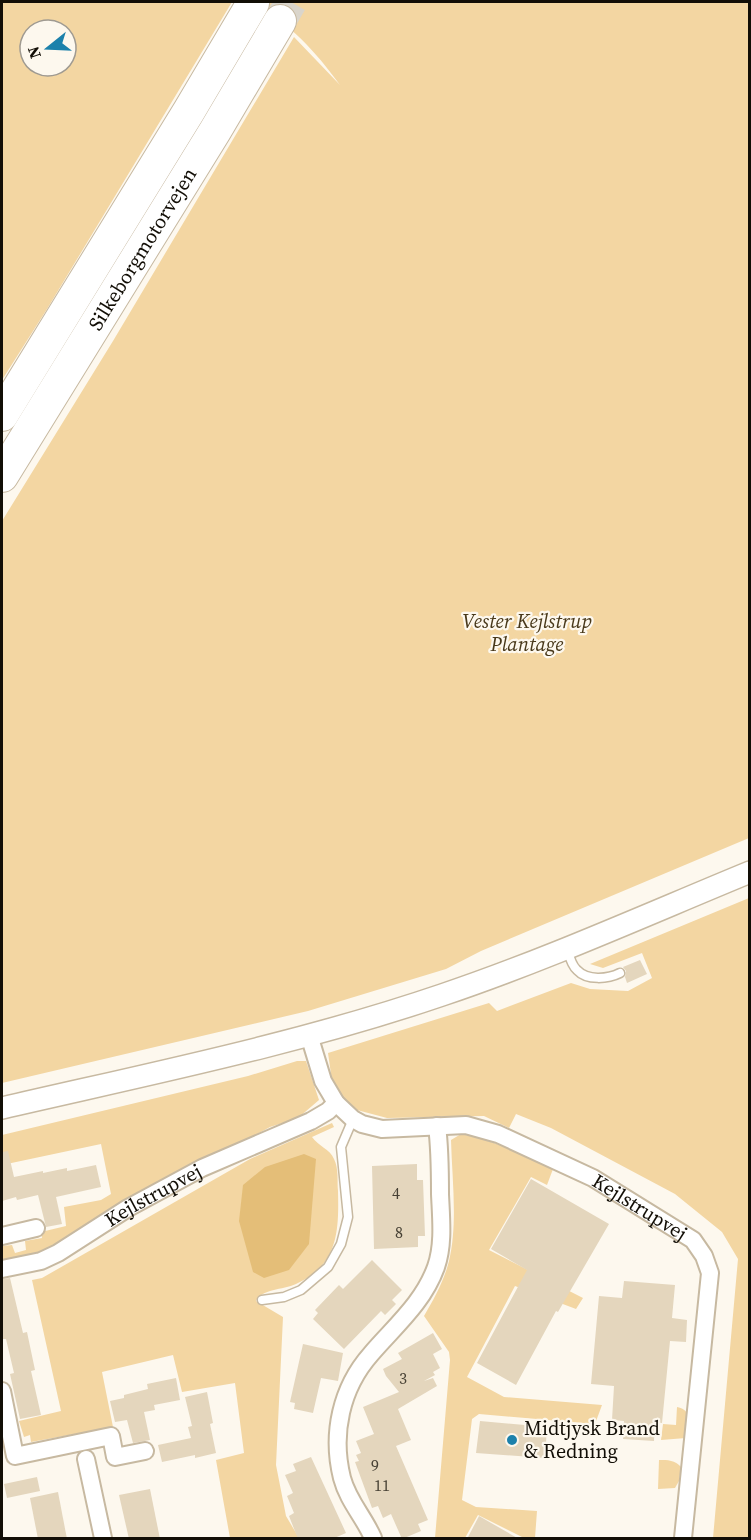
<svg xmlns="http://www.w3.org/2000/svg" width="751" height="1540" font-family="'Source Serif 4',serif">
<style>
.green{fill:#f3d6a2;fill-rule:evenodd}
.water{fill:#e4be78}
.building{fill:#e4d6bd}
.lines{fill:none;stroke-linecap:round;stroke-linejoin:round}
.motorway-tunnel{stroke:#dad5cb;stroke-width:32;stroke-dasharray:32 16;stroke-linecap:butt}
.service-casing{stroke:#c7b9a1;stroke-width:11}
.minor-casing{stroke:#c7b9a1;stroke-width:20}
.tertiary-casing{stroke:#c7b9a1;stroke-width:24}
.motorway-casing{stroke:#c7b9a1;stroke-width:34}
.service{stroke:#fff;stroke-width:8}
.minor{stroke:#fff;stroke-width:16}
.tertiary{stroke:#fff;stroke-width:21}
.motorway{stroke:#fff;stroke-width:32}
.poi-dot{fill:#1c81ab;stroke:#fdf8ee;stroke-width:2}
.labels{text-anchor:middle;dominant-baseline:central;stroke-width:4.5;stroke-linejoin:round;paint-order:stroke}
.number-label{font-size:16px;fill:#464034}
.street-label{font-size:20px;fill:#120e06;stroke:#fdf8ee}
.park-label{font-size:20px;font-style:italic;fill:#483819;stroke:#fdf8ee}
.poi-label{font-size:20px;fill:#120e06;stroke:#fdf8ee;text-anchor:start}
</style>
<rect width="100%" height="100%" fill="#fdf8ee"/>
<g class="green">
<path d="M2,2H232L47,309L2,380ZM30,30H66V66H30Z"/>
<path d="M251,2H749V838L481,951L446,969L308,1011L2,1083V521L113,341L294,37L340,85C315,50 288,22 251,2Z"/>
<path d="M749,898V1538H713L738,1259L722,1232L675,1194L551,1128L516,1114L509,1128L484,1116L387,1118L357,1110L343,1098L332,1081L328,1053L489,1003L497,1011L571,983L590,989L628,991L652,978L642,953L603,968L590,964Z"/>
<path d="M297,1061H306L319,1100L298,1118L270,1127L86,1227L46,1253L2,1261V1246L12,1245L15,1253L26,1250L25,1241L42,1238L41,1232L66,1226L64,1207L101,1200L111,1194L101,1144L2,1165V1135L248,1076Z"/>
<path d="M332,1123L334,1127L312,1137C318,1146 330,1149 334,1159C339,1169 337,1181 338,1191C339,1232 338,1265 296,1284C283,1290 261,1289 256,1301L283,1317L276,1465L286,1516L299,1538H230L216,1460L244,1453L235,1383L182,1392L173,1355L102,1372L113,1427L31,1442L30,1435L24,1437L19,1421L61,1411L32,1280L42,1278L250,1159Z"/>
<path d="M461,1134C494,1140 523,1155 553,1169L547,1185L531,1177L489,1250L583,1298L576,1309L515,1286L467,1377L504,1397L602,1405L595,1424L479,1414L472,1419L462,1500L476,1507L537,1511L535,1538H524L478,1515L465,1538H435L450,1360L449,1352L424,1316C434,1299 444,1281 449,1261C458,1223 452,1179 451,1140Z"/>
<path d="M677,1407C694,1410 688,1426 686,1438L661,1440L663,1424L676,1425Z"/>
<path d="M659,1460C668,1460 675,1460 681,1467L679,1481L675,1488L658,1489Z"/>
</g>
<path class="water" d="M304,1154L316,1159L309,1244L289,1270L264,1278L253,1272L239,1221L243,1185L265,1167Z"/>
<g class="building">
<path d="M640,960L647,974L627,983L625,977L626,971L623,967Z"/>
<path d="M8,1151L14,1177L43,1171V1173L67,1168V1171L96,1165L101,1187L56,1197L62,1224L46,1227L38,1195L17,1200L16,1197L2,1201V1152Z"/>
<path d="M417,1164V1180H423L425,1236H418V1247L374,1249L372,1166Z"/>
<path d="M531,1179L609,1224L558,1312L556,1311L516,1385L477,1363L527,1270L491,1249Z"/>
<path d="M372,1260L402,1290L392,1300L396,1304L385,1315L381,1311L344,1349L313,1319L318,1313L315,1310L339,1285L343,1289Z"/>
<path d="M10,1278L23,1333L27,1332L35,1370L31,1371L41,1415L20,1419L10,1374L14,1373L6,1339H2V1279Z"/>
<path d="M624,1281L675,1285L672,1318L687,1320L686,1342L670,1341L662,1423L655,1422L654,1441L623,1439L624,1421L612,1420L614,1386L591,1384L599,1296L622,1298Z"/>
<path d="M433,1333L442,1349L433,1354L440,1368L433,1372L435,1375L424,1381L433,1378L437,1386L398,1409L411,1440L396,1446L428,1520L418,1524L421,1531L402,1539L391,1514L383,1518L378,1506L372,1508L355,1462L359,1461L356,1455L361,1453L356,1441L374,1434L363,1407L399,1392L386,1376L383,1369L402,1359L398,1353Z"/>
<path d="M303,1344L343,1353L338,1381L321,1378L313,1413L294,1409L295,1403L290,1402Z"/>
<path d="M176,1378L180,1400L154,1405L155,1410L144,1412L150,1440L133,1443L127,1420L115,1422L110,1401L124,1398V1395L148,1389L147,1384Z"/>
<path d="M207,1392L213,1423L210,1424L216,1453L195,1458V1455L162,1462L158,1445L191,1438L188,1427L192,1426L185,1397Z"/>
<path d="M480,1421L547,1427L545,1458L476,1453Z"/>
<path d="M311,1457L346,1533L332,1539H298L289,1516L294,1513L287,1496L293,1493L285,1475L296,1471L293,1464Z"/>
<path d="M37,1477L40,1491L7,1498L4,1484Z"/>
<path d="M150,1489L160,1539H129L119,1495Z"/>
<path d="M58,1492L67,1539H38L30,1498Z"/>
<path d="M479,1516L519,1539H467Z"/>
</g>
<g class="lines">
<path class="motorway-tunnel" d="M280,21L291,2"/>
<defs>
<g id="service">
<path d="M567,948C569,955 571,965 577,970C587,981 608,979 620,973"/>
<path d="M262,1300L284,1297L301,1290L328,1267L341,1244L348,1217L341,1147L353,1119"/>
</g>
<g id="minor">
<path id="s1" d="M309,1035L323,1081L336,1103L353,1119L362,1124L382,1129L466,1125L498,1134L593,1178L693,1240L704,1256L710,1273L683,1538"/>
<path d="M2,1236L36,1228"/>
<path id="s2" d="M2,1269L41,1261L58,1253L128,1208L202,1168L311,1121L328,1111L336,1103"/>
<path d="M2,1391L15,1456L111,1436L115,1457L145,1451"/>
<path d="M86,1459L103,1538"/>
<path d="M373,1538C364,1517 348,1501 342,1478C331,1434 341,1388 371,1354C395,1326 423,1303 436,1267C444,1244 441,1218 440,1194C440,1172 440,1149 437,1126"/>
</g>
<path id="tertiary" d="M2,1108C149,1074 298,1044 442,995C546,960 648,914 750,872"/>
<g id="motorway">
<path d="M2,415L189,111L253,3"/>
<path id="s3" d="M2,476L215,131L280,21"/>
</g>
</defs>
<use href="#service" class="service-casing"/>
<use href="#minor" class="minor-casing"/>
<use href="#tertiary" class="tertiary-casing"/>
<use href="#motorway" class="motorway-casing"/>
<use href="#service" class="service"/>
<use href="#minor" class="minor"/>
<use href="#tertiary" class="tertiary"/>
<use href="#motorway" class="motorway"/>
</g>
<circle class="poi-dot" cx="512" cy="1440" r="6"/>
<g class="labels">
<g class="number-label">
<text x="396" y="1193">4</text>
<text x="399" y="1232">8</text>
<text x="403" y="1378">3</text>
<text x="375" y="1465">9</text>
<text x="382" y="1485">11</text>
</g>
<g class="street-label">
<text stroke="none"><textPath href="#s3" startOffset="267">Silkeborgmotorvejen</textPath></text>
<text stroke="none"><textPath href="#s2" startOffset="170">Kejlstrupvej</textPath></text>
<text stroke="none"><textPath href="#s1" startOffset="405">Kejlstrupvej</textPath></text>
</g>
<g class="park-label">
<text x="527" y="621">Vester Kejlstrup<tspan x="527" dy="23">Plantage</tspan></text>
</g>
<g class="poi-label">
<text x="524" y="1428">Midtjysk Brand<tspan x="524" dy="23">&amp; Redning</tspan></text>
</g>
</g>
<rect width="751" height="1540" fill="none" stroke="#120e06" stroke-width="6"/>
<g transform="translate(48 48) rotate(252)"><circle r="28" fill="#fdf8ee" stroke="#9f9a91" stroke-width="1.5"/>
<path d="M0-4.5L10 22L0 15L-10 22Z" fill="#1c81ab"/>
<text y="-9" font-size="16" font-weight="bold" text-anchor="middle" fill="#120e06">N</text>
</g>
</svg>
